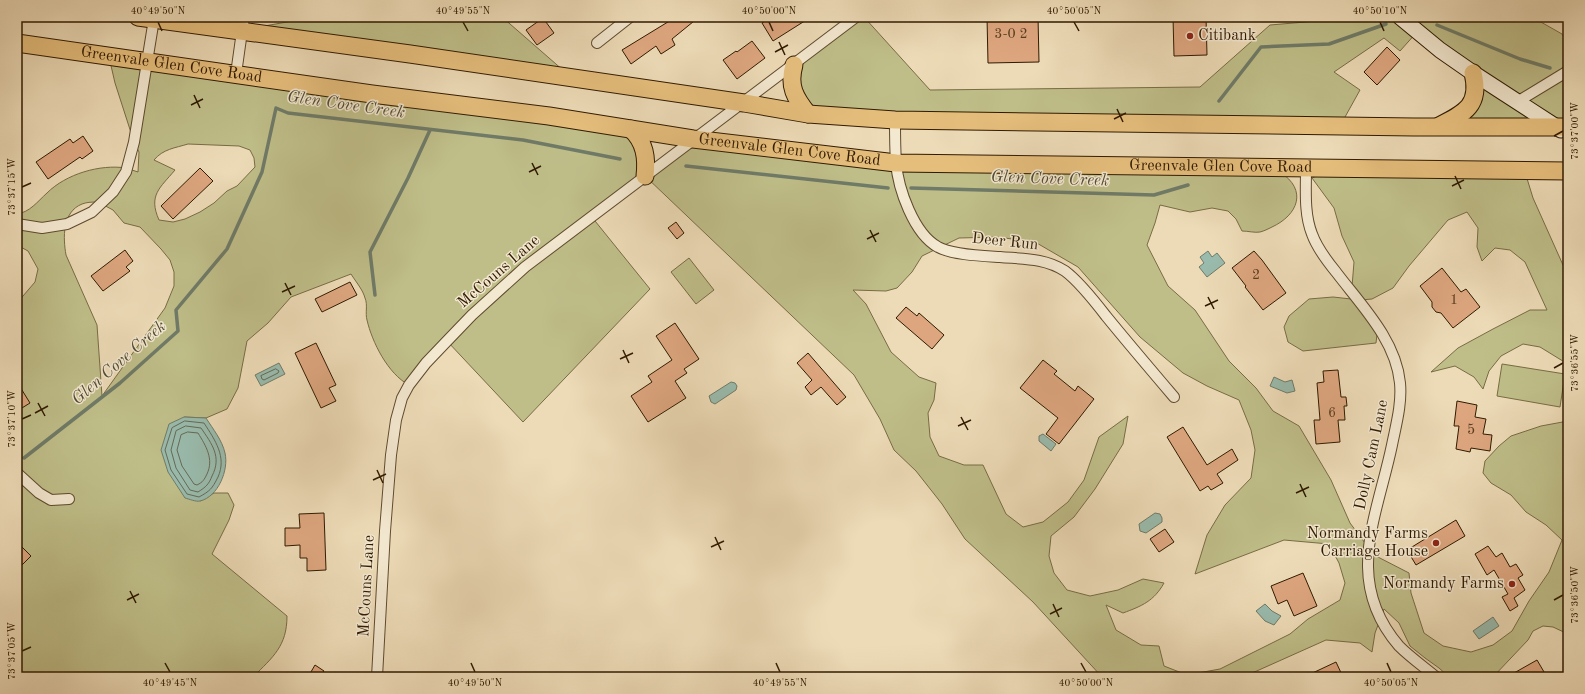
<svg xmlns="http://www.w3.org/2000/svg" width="1585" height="694" font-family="'Old Standard TT',serif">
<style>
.green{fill:#bfbe89;stroke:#786c44;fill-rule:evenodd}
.water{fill:#99bbad;stroke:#6f7b68}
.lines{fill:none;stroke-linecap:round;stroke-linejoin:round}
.shore{stroke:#646a56;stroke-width:1}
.stream{stroke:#6f7b68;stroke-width:3.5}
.building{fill:#dda67f;stroke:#301a00}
.street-casing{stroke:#5f4a2e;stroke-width:12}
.secondary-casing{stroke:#301a00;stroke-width:17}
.primary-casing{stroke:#301a00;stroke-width:19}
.street{stroke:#f3e8d0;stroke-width:10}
.secondary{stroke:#f3e8d0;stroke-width:15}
.primary{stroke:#e6be7c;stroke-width:17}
.ticks{fill:none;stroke:#301a00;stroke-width:1.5}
.poi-dot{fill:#8f2418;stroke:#f3e8d0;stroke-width:1.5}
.labels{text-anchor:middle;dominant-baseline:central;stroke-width:3;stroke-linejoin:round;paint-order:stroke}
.number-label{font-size:14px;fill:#5b3d20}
.poi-label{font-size:16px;fill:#301a00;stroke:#f3e8d0;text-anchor:end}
.street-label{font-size:16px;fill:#301a00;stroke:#f3e8d0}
.water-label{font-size:17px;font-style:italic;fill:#504a34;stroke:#f3e8d0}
.neatline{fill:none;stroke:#301a00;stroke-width:1.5}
.ticks-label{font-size:10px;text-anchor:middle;fill:#301a00}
</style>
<rect width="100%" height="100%" fill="#eddbb7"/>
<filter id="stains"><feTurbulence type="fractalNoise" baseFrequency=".005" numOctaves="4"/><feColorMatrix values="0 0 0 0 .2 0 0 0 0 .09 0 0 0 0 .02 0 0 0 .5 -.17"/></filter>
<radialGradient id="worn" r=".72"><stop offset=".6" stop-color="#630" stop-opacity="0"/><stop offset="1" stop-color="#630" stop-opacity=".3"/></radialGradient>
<g class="green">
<path d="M315,17H502L572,78L242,30Z"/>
<path d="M856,17H864L930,90L1200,87L1270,25L1317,21L1326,17H1532L1562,34L1568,43V126L1450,121L1476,83L1417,32L1400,51L1384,38L1334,72L1360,90L1340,126L808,114L791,67Z"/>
<path d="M109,57L631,129L645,175L693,139L835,157L1280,172C1308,190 1298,215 1272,227C1268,229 1264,231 1260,232C1255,233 1248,231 1242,231L1236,219L1228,211L1212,208L1190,212L1160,205L1155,223L1147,245L1168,286L1195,310L1229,361L1256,388L1273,411L1299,426L1331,480L1350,523L1374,555L1409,573L1411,593L1424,633L1443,646L1471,652L1493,645L1512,631L1529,601L1549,572L1562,540L1546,525L1526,512L1511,495L1491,483L1483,473L1485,461L1499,446L1511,436L1541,426L1568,421V634L1553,627L1543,626L1533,631L1528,640L1493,677H1449L1439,668L1425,658L1410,646L1399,623L1384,609L1375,633L1372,652L1360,643L1326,640L1250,674L1249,677H1102L1033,602L965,539L942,504L916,471L894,450L880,419L854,375L645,176L591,216L650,289L523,422L447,341L409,385C388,374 372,342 367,320C365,313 368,305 365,298C363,290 356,282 351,274L291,297L268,323L247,341L238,388L227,409L206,418L184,417L200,501L214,493H228L234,505L229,520L212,554L287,616C287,646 273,657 253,677H17V303L35,282L38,269L28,251L17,245V214C30,212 37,202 47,193C66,174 100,164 126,168C130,169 134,171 138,172L139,152L134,142L115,83ZM188,144L239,146L250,150L254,158L255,167L237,186L227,191L214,203L200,212L185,219L173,222L159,220C148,195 160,188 175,170L154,160C163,149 175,148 188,144ZM98,202L113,210L124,223L140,227L161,249L170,260L174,272V286L165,308L102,396L97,325L66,255C63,238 62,212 82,204C87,202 93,202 98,202ZM997,237L1035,242L1078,267L1140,337L1183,373L1207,386L1239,400L1251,430L1255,450L1251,478L1225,505L1207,535L1195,574L1284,540L1329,544L1339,563L1345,583L1340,600L1308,619L1290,634L1220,669L1187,675L1164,666L1159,646L1141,645L1116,630L1106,605L1123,613C1142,606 1154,601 1164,583L1143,579L1118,590L1090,596L1067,590L1054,573L1049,556L1051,536L1074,517L1095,489L1123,444L1128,416L1099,437L1084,480L1068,502L1043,522L1023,527L1006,514L983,465H964L939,456L930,437L928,413L934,400L936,383L919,377L891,352L866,304L853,290L886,291L897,288L912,272L922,256L959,238Z"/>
<path d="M1525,172L1533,198L1563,265L1568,268V366L1566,363L1540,347L1523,344L1501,356L1489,371L1483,389L1474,377L1455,366L1431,372L1458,348L1493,329L1530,310H1547L1525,262L1510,250L1495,248L1482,261L1477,247L1478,228L1467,212L1448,220L1409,266L1393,288L1372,299L1361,300L1377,334L1376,343L1303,351L1288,342L1284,327L1289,316L1309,299L1333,297L1351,299L1354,262L1342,236L1334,208L1312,178L1324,173Z"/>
<path d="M689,258L714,290L696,304L671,272Z"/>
<path d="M1502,364L1565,374L1560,407L1497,396Z"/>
</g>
<g class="water">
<path d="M1208,251L1212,257L1217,253L1225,263L1207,277L1199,267L1204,263L1200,257Z"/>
<path d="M279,363L285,374L261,386L255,375Z"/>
<path d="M1274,377L1285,382L1292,380L1295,391L1287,393L1270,386Z"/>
<path d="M731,382L735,383L737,386L736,390L715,404L711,402L709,396Z"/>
<path d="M184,417L206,418C213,429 222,440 225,453C229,470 218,497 200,501C196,502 189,499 185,498L168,472L161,450L169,424Z"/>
<path d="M1043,434L1056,444L1051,451L1039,441V436Z"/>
<path d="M1155,513L1160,514L1162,518V522L1146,533L1140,531L1139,524Z"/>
<path d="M1265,604L1272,611L1281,616L1274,625L1265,621L1256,611Z"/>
<path d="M1493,617L1499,626L1479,639L1473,631Z"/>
</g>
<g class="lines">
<g class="shore">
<path d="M276,369L279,371L278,373L264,380L262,379L261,376Z"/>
<path d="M185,421L204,423C215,440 227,457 218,477C212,489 210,491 199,497L187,494L171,470L165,450L172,428Z"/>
<path d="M186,426L201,428C212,444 222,457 212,476C209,484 206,487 198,492L190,490L176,468L171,450L176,431Z"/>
<path d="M188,432L198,433C206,446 214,459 207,474C204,480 203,482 197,485L194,484L182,466L177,450L181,435Z"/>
</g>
<g class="stream">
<path d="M1437,25L1520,59L1550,68"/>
<path d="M1219,101L1261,47L1329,44L1386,24"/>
<path d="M686,166L888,188"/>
<path d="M911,188L1154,195L1188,185"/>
<path d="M375,295L370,252L408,178L430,130"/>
<path d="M24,458L120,383L178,331L176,310L227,249L262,172L276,108L288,113L523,140L620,159"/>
</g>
</g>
<g class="building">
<path d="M676,17H699L672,39L675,45L661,54L656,46L631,64L622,50Z"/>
<path d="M771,17H811L773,41L762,23Z"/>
<path d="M987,17H1038L1039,62L988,63Z"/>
<path d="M1173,17H1206L1207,55L1174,56Z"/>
<path d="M543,18L554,33L537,45L526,30Z"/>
<path d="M752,41L765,58L737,79L723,60L736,51L737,52Z"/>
<path d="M1387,47L1400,60L1377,85L1364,72Z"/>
<path d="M83,136L93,151L82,159L80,157L48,179L36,162L70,139L73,143Z"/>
<path d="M200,168L213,181L173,219L161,206Z"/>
<path d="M676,222L684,233L677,239L668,228Z"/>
<path d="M125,250L133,261L126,267L130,271L103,291L91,276Z"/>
<path d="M1254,251L1262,260L1286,293L1263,310L1245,287L1246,286L1232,268Z"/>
<path d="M1442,268L1461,292L1466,289L1480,307L1453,328L1441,313L1436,312L1432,307V302L1420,286Z"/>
<path d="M350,282L357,295L322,312L315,299Z"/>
<path d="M906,307L917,316L919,313L944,335L932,349L896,318Z"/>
<path d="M675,323L699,359L684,369L687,373L675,381L686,398L648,422L631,396L652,382L648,376L672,360L656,336Z"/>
<path d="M316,343L336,385L329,388L336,401L321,408L295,353Z"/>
<path d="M808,353L846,397L837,405L821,387L811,395L805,387L812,380L797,363Z"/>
<path d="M1043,360L1057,371L1054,374L1075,391L1078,386L1094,399L1059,444L1046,434L1058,418L1020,388Z"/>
<path d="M1338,370L1341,397H1346L1347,406H1344L1345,420H1338L1340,442L1316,444L1314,420H1320L1317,383L1324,382L1323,371Z"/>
<path d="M17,382L30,403L17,411Z"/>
<path d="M1457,401L1477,405L1475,417L1486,419L1483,434L1492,435L1490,451L1471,448L1470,452L1456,449L1459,426H1454Z"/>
<path d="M1183,427L1207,465L1232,449L1238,460L1217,474L1223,483L1211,490L1208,486L1200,491L1167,437Z"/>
<path d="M324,513L326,570L307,571V558H300V545L285,546V528H300L299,514Z"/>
<path d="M1456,520L1465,536L1416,565L1407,550Z"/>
<path d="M1165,529L1174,542L1159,552L1150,539Z"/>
<path d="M17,542L31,556L17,570Z"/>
<path d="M1488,546L1496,557L1502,553L1510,567L1516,564L1523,575L1518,578L1525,590L1514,598L1518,606L1510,611L1502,597L1508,594L1494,570L1487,575L1475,554Z"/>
<path d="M1303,573L1317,606L1294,616L1287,600L1278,604L1271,586Z"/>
<path d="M1537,660L1547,677H1507Z"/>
<path d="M1336,662L1343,677H1304Z"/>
<path d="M315,665L324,671L320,677H308Z"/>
</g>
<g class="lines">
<defs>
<g id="street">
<path d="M597,43L630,17"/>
<path d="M236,74L244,17"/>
<path d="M1517,102L1568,71"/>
<path d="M895,120C895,134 895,148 896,162C898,189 914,234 938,247C952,255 984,256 1000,257C1023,259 1045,258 1065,271C1077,280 1096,303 1106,316C1128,343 1151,370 1174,397"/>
<path d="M1306,169C1306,190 1304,214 1312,234C1317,248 1327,261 1336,272C1361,305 1396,340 1400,383C1402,404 1396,425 1392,445C1377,517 1343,581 1399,646C1410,657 1424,667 1436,677"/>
<path d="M17,224L42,228L67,224L92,212L113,192L126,172L134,142L154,19"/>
<path d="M17,473L39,493L51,500L69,499"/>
<path d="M377,677L385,531L391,455L396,420L402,398L409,385L426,363L447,341L472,315L525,267L856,17"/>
</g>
<path id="secondary" d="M1400,17L1440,50L1473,73L1561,130"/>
<g id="primary">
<path d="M138,17L410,54L744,103L808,114L895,120L1414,127H1568"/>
<path id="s1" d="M17,43L372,94L549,116L693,139L896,163L1568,171"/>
<path d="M794,65C788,86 795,98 808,114"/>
<path d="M1439,126C1465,113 1481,105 1473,73"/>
<path d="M631,129C645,142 647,158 645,176"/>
</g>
</defs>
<use href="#street" class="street-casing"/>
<use href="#secondary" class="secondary-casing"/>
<use href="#primary" class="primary-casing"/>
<use href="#street" class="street"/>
<use href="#secondary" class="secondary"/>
<use href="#primary" class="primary"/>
</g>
<path class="ticks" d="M158,22L162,31M463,22L468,31M769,22L773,31M1074,22L1079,31M1380,22L1384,31M779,42L785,55M775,52L788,45M194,95L200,108M191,105L203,99M1117,109L1123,122M1114,119L1126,113M1554,136L1563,131M532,163L538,175M529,172L541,166M1455,176L1461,189M1452,186L1464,180M22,187L31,183M870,230L876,242M867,239L879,233M285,283L291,295M282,292L295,286M1208,297L1214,309M1205,306L1218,300M623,350L629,363M620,359L633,353M1554,368L1563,363M38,403L45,416M35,413L48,406M961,417L968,430M22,419L31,415M958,426L971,420M377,470L383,483M373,480L386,474M1300,484L1306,497M1296,493L1309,487M715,537L721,550M711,547L724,541M130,591L136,603M127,600L139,594M1554,600L1563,595M1053,604L1059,617M1050,614L1062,608M22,651L31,647M165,663L170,672M471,663L475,672M776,663L780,672M1081,663L1086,672M1387,663L1391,672"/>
<g class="poi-dot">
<circle cx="1190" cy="36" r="4"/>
<circle cx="1436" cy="543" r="4"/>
<circle cx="1512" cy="584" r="4"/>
</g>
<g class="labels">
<g class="number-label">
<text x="1011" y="34">3-0 2</text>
<text x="1256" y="275">2</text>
<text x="1454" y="300">1</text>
<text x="1332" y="413">6</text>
<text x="1471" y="430">5</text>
</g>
<g class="poi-label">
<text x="1198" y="36" text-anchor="start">Citibank</text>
<text x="1428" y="534">Normandy Farms<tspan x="1428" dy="18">Carriage House</tspan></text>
<text x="1504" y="584">Normandy Farms</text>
</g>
<g class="street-label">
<text stroke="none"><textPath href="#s1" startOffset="156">Greenvale Glen Cove Road</textPath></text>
<text stroke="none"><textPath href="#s1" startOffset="780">Greenvale Glen Cove Road</textPath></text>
<text stroke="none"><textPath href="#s1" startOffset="1212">Greenvale Glen Cove Road</textPath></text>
<text transform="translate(1005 242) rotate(6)">Deer Run</text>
<text transform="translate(499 272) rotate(-41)">McCouns Lane</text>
<text transform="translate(1372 455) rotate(-78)">Dolly Cam Lane</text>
<text transform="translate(367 586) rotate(-87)">McCouns Lane</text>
</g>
<g class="water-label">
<text transform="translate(346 105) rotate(8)">Glen Cove Creek</text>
<text transform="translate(1050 179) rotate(2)">Glen Cove Creek</text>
<text transform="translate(119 363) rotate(-41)">Glen Cove Creek</text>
</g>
</g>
<rect width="1585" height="694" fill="none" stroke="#eddbb7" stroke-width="44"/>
<rect x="22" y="22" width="1541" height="650" class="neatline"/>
<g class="ticks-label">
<text x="158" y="14">40°49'50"N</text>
<text x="463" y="14">40°49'55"N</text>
<text x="769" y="14">40°50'00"N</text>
<text x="1074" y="14">40°50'05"N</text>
<text x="1380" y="14">40°50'10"N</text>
<text transform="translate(1574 131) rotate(-90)" y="4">73°37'00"W</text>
<text transform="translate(11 187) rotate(-90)" y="4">73°37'15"W</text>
<text transform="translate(1574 363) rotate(-90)" y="4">73°36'55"W</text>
<text transform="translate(11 419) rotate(-90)" y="4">73°37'10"W</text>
<text transform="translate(1574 595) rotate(-90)" y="4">73°36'50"W</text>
<text transform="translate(11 651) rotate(-90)" y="4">73°37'05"W</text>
<text x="170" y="686">40°49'45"N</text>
<text x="475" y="686">40°49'50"N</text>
<text x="780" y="686">40°49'55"N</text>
<text x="1086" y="686">40°50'00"N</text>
<text x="1391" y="686">40°50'05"N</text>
</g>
<rect width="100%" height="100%" filter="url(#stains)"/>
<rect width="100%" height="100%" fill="url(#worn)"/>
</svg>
